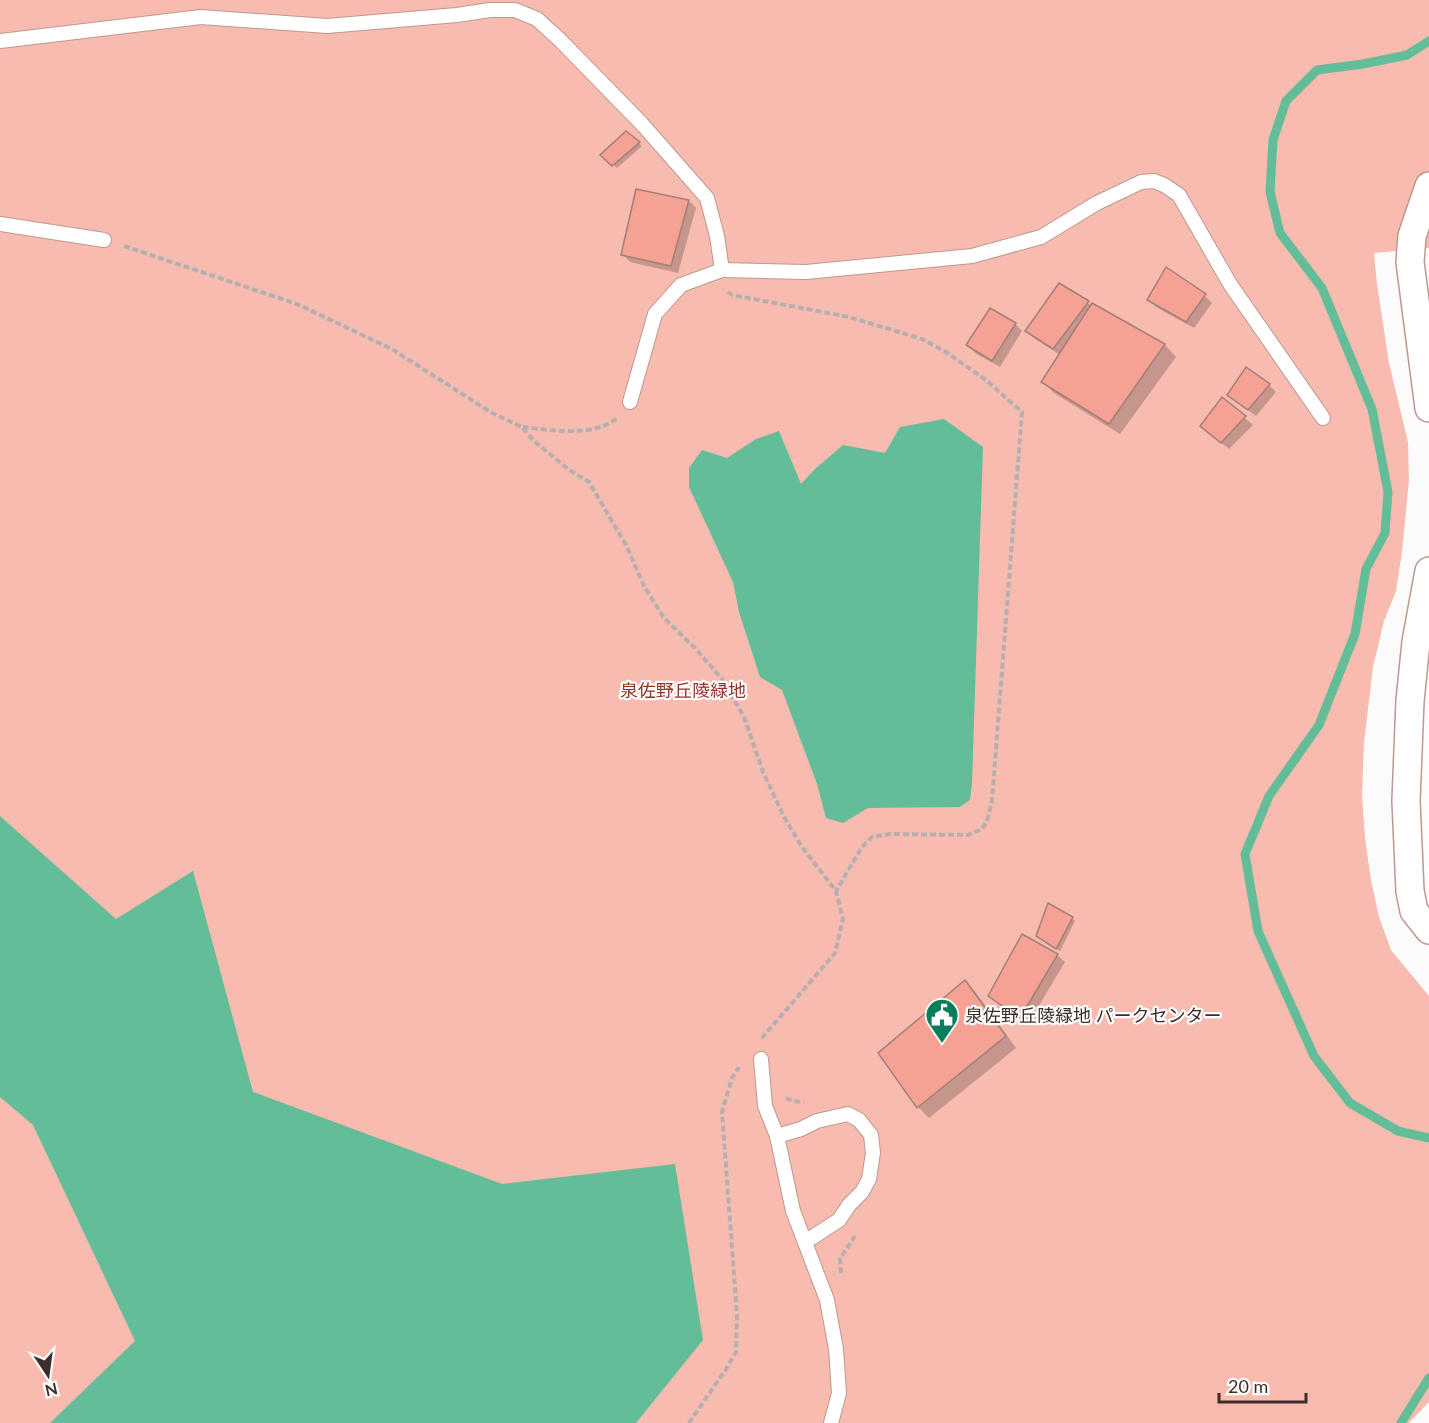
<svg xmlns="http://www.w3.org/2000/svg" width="1429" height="1423" font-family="Lato,'Noto Sans JP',sans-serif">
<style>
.green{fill:#f8bbb0}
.water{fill:#64bd99}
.shadow{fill:#0003}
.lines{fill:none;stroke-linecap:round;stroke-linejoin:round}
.stream{stroke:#64bd99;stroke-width:9}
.building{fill:#f5a295;stroke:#a37f79;stroke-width:1.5}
.service-casing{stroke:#bd9891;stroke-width:16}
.minor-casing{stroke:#bd9891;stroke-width:30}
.path{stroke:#b5b0af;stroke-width:4;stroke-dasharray:6 3;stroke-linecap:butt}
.service{stroke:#fff;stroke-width:14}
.minor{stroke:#fff;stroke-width:27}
.labels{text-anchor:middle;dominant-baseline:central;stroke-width:4.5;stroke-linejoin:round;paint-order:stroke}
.park-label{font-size:18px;fill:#933328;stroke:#fff}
.poi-label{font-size:18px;fill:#3d2e2b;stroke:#fff;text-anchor:start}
</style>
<rect width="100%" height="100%" fill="#fbfbfb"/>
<path class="green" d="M0,0H1429V248L1374,253L1377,284L1389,363L1408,442L1409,480L1402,552L1396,591L1384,621L1373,667L1364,742L1362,795L1365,838L1371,880L1379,917L1391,950L1429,996V1402L1409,1423H0Z"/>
<g class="water">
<path d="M944,419L983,447L972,783L970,800L960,807L868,808L843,823L826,818L817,784L782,690L760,677L739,612L733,582L689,487V468L702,450L727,458L756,439L779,431L801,484L815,469L843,445L885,453L900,427Z"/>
<path d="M0,816L116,919L193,871L253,1092L502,1184L675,1164L703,1340L636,1423H50L135,1341L33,1125L0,1097Z"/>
</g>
<g class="shadow">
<path d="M626,133L642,146L617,168L602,155Z"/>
<path d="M689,201L696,208L678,273L630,262L622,254Z"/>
<path d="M1166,269L1205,296L1212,303L1194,328L1156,307L1149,299Z"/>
<path d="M1059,285L1092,306V305L1165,345L1176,357L1120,434L1054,393L1043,382L1060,355L1034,338L1027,331Z"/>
<path d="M1015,324L1022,331L1000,367L975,353L968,345Z"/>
<path d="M1269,385L1276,392L1256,416L1237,402L1229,395Z"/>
<path d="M1223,399L1253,425L1229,449L1209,433Z"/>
<path d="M1072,918L1075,921L1060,951L1041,939Z"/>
<path d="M1057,955L1065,962L1028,1024L997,1003L990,996Z"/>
<path d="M965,982L976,993L1016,1048L929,1118L918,1107Z"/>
</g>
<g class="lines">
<g class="stream">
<path d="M1429,41L1407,55L1363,64L1317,70L1286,101L1273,140L1270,192L1280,233L1322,288L1372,409L1388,492L1385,533L1366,569L1355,634L1319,725L1269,796L1245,854L1258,931L1314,1056L1350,1103L1398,1131L1429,1138"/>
<path d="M1401,1423L1429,1378"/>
</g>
</g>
<g class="building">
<path d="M626,131L640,142L612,166L600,155Z"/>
<path d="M636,189L689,200L671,266L621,255Z"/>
<path d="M1166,267L1206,294L1186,322L1147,300Z"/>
<path d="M1059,283L1089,301L1053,349L1025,331Z"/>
<path d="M1092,303L1165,344L1109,424L1041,382Z"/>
<path d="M990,308L1016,323L992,361L966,345Z"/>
<path d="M1246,367L1270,384L1248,410L1227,395Z"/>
<path d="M1222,397L1246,416L1221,443L1200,426Z"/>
<path d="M1048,903L1073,917L1056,949L1036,936Z"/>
<path d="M1022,934L1058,954L1020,1018L988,996Z"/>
<path d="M965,980L1006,1036L917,1108L878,1053Z"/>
</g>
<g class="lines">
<defs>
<g id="service">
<path d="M0,41L201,17L327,26L457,15L490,10H515L537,19L560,40L642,124L707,198L717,236L722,270L806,272L972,256L1041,237L1097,203L1141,182L1154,181L1164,185L1179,195L1230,284L1323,418"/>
<path d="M0,224L104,240"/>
<path d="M630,402L655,314L681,285L722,270"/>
<path d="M761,1059L765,1106L777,1136"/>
<path d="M805,1242L839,1220L849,1205L862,1192L869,1179L873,1153L871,1135L859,1120L848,1114L817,1121L801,1129L777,1136L793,1211L827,1300L836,1349L839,1393L831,1423"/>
</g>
<g id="minor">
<path d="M1429,186L1412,236L1410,262L1429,408"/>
<path d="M1429,571L1416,642L1410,701L1406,801L1410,891L1414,911L1429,930"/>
</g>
</defs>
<use href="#service" class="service-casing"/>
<use href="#minor" class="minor-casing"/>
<g class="path">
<path d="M124,246L297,304L392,349L492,413L522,427L534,441L568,469L589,482L626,545L644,586L664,618L694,647L722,679L744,717L763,772L784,817L802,847L836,891L843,919L835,953L762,1038"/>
<path d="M728,292L732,295L849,317L922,339L946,352L986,380L1022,412L992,800L987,821L982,829L968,835L890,834L872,837L862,847L836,891"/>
<path d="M523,427C553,430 592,438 617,418"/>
<path d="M786,1098L793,1101L804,1102"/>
<path d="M841,1273L840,1259L855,1236"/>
<path d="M689,1423L726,1369L736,1352L737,1315L722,1112L732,1078L739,1067"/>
</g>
<use href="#service" class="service"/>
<use href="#minor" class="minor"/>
</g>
<defs>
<symbol id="civic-pin" viewBox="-11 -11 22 30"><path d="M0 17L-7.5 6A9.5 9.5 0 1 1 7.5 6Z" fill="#077e5b" stroke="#fff"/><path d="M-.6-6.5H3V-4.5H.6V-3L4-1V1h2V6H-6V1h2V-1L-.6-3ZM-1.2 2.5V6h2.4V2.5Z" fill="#fff"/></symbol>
</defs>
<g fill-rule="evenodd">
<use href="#civic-pin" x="923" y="996" width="38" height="52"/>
</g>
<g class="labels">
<g class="park-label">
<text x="683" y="690">泉佐野丘陵緑地</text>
</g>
<g class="poi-label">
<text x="965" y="1015">泉佐野丘陵緑地 パークセンター</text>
</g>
</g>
<g transform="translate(48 1375) rotate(167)" stroke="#ffffff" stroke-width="4.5" paint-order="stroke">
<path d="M0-4.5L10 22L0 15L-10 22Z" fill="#3d2e2b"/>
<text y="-9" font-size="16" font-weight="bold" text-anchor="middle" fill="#3d2e2b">N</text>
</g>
<path d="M1219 1393v9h87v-9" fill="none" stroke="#3d2e2b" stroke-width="3"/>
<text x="1228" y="1393" font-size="18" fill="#3d2e2b" stroke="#ffffff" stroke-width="4.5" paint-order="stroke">20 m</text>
</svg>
